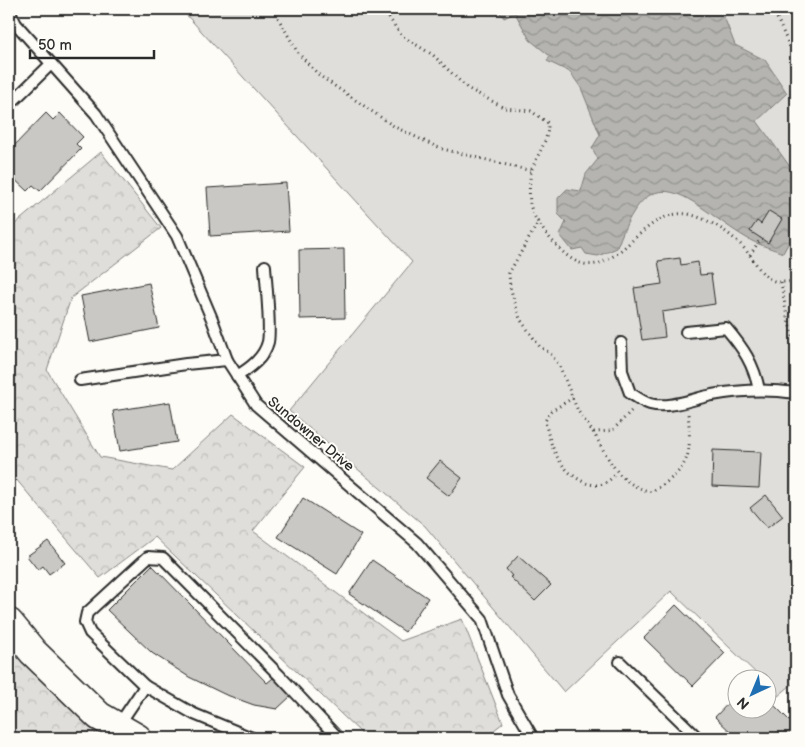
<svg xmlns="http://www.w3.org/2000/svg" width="805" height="747" font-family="'Balsamiq Sans',sans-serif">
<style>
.forest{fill:url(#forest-crowns);stroke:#858482}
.garden{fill:#dfdeda;stroke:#858482}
.water{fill:url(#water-waves);stroke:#7e7d7b}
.building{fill:#c9c8c4;stroke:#2b2b2b}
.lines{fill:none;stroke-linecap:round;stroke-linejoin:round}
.lane-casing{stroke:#2b2b2b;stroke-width:14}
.secondary-casing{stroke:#2b2b2b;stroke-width:31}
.path{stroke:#2b2b2b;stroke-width:3;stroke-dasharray:1 4;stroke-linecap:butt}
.lane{stroke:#fdfcf7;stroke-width:10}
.secondary{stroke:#fdfcf7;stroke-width:28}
.labels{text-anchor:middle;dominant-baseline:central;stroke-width:4;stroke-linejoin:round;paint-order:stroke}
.street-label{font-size:14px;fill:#2b2b2b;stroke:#fdfcf7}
</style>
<defs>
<pattern id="forest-crowns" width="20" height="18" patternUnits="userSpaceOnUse" patternTransform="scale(1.25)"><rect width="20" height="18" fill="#dfdeda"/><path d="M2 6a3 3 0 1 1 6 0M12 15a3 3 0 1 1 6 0" fill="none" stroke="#c0bfbb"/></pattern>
<pattern id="water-waves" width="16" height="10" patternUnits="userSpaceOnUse" patternTransform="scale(1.25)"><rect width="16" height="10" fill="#b5b4b1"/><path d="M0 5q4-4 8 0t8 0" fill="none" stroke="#939390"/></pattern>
</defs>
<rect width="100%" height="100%" fill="#fdfcf7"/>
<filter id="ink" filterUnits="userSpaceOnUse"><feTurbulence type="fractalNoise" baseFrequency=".02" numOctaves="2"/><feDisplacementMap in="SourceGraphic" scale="10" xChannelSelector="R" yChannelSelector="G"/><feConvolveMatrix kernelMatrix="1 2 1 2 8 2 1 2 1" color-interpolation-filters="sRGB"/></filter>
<g filter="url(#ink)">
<g class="forest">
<path d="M101,152L161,228L71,298L47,370L100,457L172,470L233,414L305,467L253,531L401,641L462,619L503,723L484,738H364L360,732L155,537L100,578L9,471V229Z"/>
<path d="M9,646L100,738H9Z"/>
</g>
<path class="garden" d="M181,9H796V681L778,696L768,685V680L762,679L671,591L564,692L425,526L289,411L412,262Z"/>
<path class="water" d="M497,9H721L735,45L765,60L787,93L757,121L796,175V216L794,233L783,253C773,249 760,245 752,241C693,209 653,144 617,248L598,256L586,254L582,248L572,250L560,235L566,222L558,214V198L567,189L581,191L586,174L598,159L592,148L600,135L581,88L570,72L547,61L550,56L530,40L515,13L504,18Z"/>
<g class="building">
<path d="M46,113L53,120L60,113L83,137L76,144L81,149L40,191L33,185L27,191L9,174V163L11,161L9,151Z"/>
<path d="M286,183L289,231L210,236L207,188Z"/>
<path d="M769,211L782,219L768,243L750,231L757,221L761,224Z"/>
<path d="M344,249L345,318L300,319L299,250Z"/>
<path d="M680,258L681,265L698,262L700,275L711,274L715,304L662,312L665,337L642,340L634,288L662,284L658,261Z"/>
<path d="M149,283L159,328L90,342L81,296Z"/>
<path d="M170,402L177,442L120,451L113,411Z"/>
<path d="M713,450L761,452L759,488L712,486Z"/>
<path d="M440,461L462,478L449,496L426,478Z"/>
<path d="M766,495L783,516L767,528L750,508Z"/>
<path d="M303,498L361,535L337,574L278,537Z"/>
<path d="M48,541L65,563L49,574L43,566L38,570L27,556Z"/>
<path d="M518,556L551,585L535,601L510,577L512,576L506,569Z"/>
<path d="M372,560L428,598L405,632L349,594Z"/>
<path d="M152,565L267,683L273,678L291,696L277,709L254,705L224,694L189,677L152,653L107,610Z"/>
<path d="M676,605L725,653L693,686L644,638Z"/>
<path d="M738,693V710H768V699L796,727V732L790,738H737L715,717Z"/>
</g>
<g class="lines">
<defs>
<g id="lane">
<path d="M9,10L16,24L96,114L177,236L212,319L227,360L256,405L417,543L482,619L508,695L533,738"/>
<path d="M9,105L51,64"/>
<path d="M686,332L726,328C743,348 754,364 759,390"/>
<path d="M621,343L622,371L630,393C636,397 643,402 650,404C669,409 693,399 712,395C740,390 768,389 796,393"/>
<path d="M237,376C250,368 264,358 268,342C271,327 266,283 265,266"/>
<path d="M80,380L186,364L227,360"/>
<path d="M620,662L698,738"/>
<path d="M145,686L90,633L85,622L87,613L148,557L163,558L279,675L338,738"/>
<path d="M118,726L145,686L194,714L252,738"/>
</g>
<path id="secondary" d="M9,623L33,652L99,716L137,738"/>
</defs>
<use href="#lane" class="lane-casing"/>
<use href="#secondary" class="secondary-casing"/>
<g class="path">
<path d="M273,9L298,53L320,76L395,127L439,148L531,171"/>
<path d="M383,9L402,36L433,55L467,88L505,108L531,111L548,123C549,140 538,153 532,169C529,177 529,194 530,203C532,218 546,234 556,245C611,307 636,201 692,215C713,221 735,236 748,253C754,260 760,272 767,277C775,284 787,282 796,281"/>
<path d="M773,9L796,61"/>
<path d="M539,221L509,273L510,287L520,319L540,347L550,353L559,365L578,411L593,432L612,431L632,410"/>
<path d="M750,255L761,238"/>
<path d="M781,282L787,317L796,346"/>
<path d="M573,398L551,411L545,421C551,448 559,471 586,483C592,485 599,486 605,483C609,481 614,476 617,473"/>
<path d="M593,432C610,460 617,484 652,492C690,468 692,457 688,413"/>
</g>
<use href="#lane" class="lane"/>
<use href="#secondary" class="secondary"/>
</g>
</g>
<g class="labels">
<g class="street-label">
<text transform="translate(311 434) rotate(40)">Sundowner Drive</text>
</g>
</g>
<rect width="805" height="747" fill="none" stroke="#fdfcf7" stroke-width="30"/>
<rect x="15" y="15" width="775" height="717" fill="none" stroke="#2b2b2b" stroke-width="2" filter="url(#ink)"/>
<g transform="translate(752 694) rotate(224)"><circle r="24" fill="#fdfcf7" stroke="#a9a8a5"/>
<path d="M0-4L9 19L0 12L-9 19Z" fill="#1f6fb2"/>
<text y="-8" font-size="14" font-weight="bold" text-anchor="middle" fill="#2b2b2b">N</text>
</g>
<path d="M30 50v8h124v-8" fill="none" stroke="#2b2b2b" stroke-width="2.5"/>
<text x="38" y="50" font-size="15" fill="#2b2b2b" stroke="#fdfcf7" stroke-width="4" paint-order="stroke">50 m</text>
</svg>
